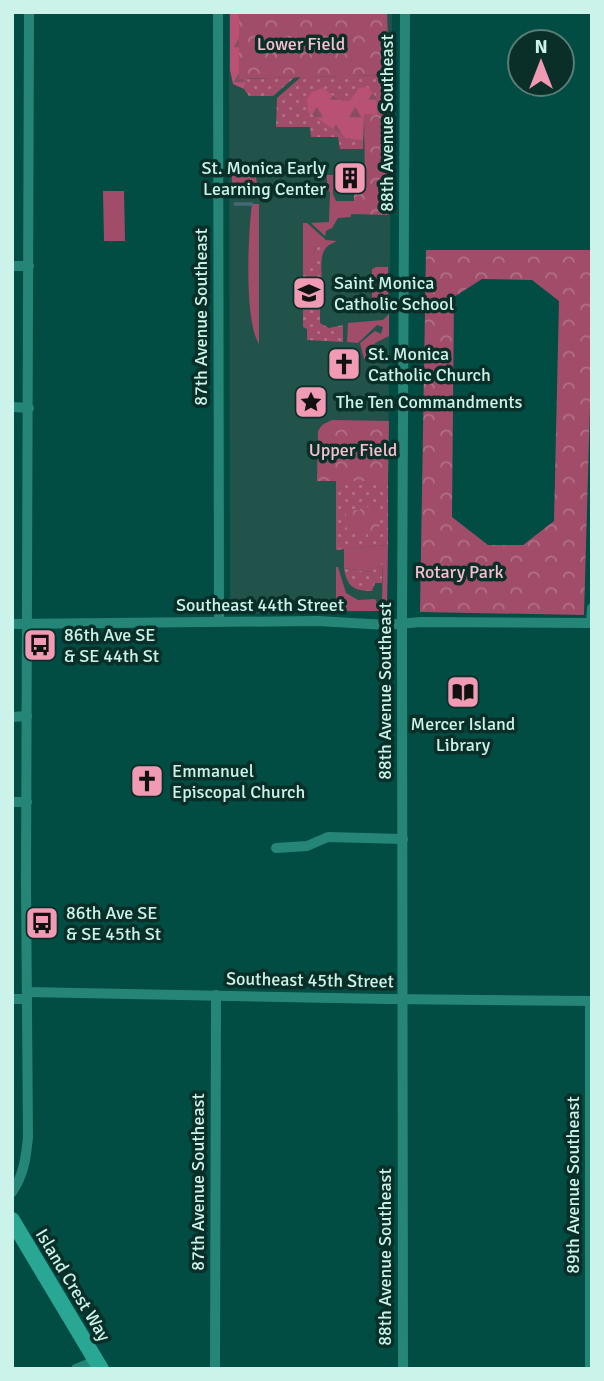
<svg xmlns="http://www.w3.org/2000/svg" width="604" height="1381" font-family="Signika,sans-serif">
<style>
.built{fill:#21534b}
.grass{fill:url(#grass-dots)}
.forest{fill:url(#forest-firs)}
.park{fill:url(#park-crowns);fill-rule:evenodd}
.garden{fill:#a14d69}
.lines{fill:none;stroke-linecap:round;stroke-linejoin:round}
.stream{stroke:#456875;stroke-width:3.5}
.street{stroke:#258577;stroke-width:10}
.secondary{stroke:#29a694;stroke-width:16}
.labels{text-anchor:middle;dominant-baseline:central;stroke-width:7;stroke-linejoin:round;paint-order:stroke}
.park-label{font-size:18px;fill:#f8c0cf;stroke:#0a2e28}
.street-label{font-size:18px;fill:#ccf3ea;stroke:#0a2e28}
.poi-label{font-size:18px;fill:#ccf3ea;stroke:#0a2e28;text-anchor:start}
</style>
<defs>
<pattern id="grass-dots" width="8" height="8" patternUnits="userSpaceOnUse" patternTransform="scale(1.75)"><rect width="8" height="8" fill="#a14d69"/><path d="M2 2h.1M6 6h.1" fill="none" stroke="#b17086" stroke-width="1.8" stroke-linecap="round"/></pattern>
<pattern id="forest-firs" width="22" height="20" patternUnits="userSpaceOnUse" patternTransform="scale(1.75)"><rect width="22" height="20" fill="#b95174"/><path d="M5 1l3.5 6h-7zM16 11l3.5 6h-7z" fill="#874e62"/></pattern>
<pattern id="park-crowns" width="20" height="18" patternUnits="userSpaceOnUse" patternTransform="scale(1.75)"><rect width="20" height="18" fill="#a14d69"/><path d="M2 6a3 3 0 1 1 6 0M12 15a3 3 0 1 1 6 0" fill="none" stroke="#b17086"/></pattern>
</defs>
<rect width="100%" height="100%" fill="#014c43"/>
<path class="built" d="M229,12H392L387,611L241,613L230,602Z"/>
<g class="grass">
<path d="M389,75L390,114H364L363,149H340L338,137H311L310,127H276L277,98L301,77Z"/>
<path d="M295,77L273,96H249L244,89L247,79Z"/>
<path d="M324,244L329,245C318,253 322,271 322,285L303,298V267L313,255L316,247Z"/>
<path d="M320,291V323L329,328L343,325V342L307,340V329L303,327V304Z"/>
<path d="M336,481H388V545L336,550Z"/>
<path d="M383,562L382,583H375L372,591C354,591 347,587 344,568L371,572Z"/>
</g>
<g class="forest">
<path d="M230,12H247V79L244,89L233,84L230,70Z"/>
<path d="M368,87L376,97L377,114H364L363,140L347,138L308,112L307,100L312,92L323,88L340,101H350L359,88Z"/>
</g>
<g class="park">
<path d="M239,12H387L389,75L239,79Z"/>
<path d="M364,114H390L389,215L351,214V201H354V180L365,179Z"/>
<path d="M426,250H592V334L584,615L420,612ZM482,279L532,280L559,301L554,521L523,545H488L452,517L454,297Z"/>
<path d="M332,420L389,421L388,481H317L318,431L322,425Z"/>
<path d="M361,507H379V537H368V533H353V530H346V510H360Z"/>
</g>
<g class="garden">
<path d="M254,170C255,179 259,184 259,192H235L232,186V171Z"/>
<path d="M327,175H333V194L336,201H351V217L338,218L332,228L326,231L325,236L311,223L329,222L330,193L327,187Z"/>
<path d="M103,191H124L125,241H104Z"/>
<path d="M252,204H259V344C244,321 248,233 252,204Z"/>
<path d="M303,223H307L326,240L337,241L329,245L316,247L311,260L303,267Z"/>
<path d="M376,267H388V297L372,301V269Z"/>
<path d="M389,314V336L375,343L371,359H364L360,343L375,331L381,334L383,327L377,325L358,343L347,342L348,323L383,320Z"/>
<path d="M388,545L387,611H342L336,607V567H338L346,593L358,600L375,599L377,603H381L382,600L383,563L371,572L344,568V549Z"/>
</g>
<g class="lines">
<path class="stream" d="M235,204H252"/>
<g class="street">
<path d="M218,12L219,622"/>
<path d="M12,266H29"/>
<path d="M12,407L29,408"/>
<path d="M591,623L592,608"/>
<path d="M12,624L318,621L387,625L421,622L592,623"/>
<path d="M12,717L27,716"/>
<path d="M12,802H27"/>
<path d="M276,848L307,846L328,837L403,839"/>
<path d="M27,992L386,999L592,1001"/>
<path d="M12,999H27"/>
<path d="M12,1192C24,1175 26,1157 28,1137L26,884L29,12"/>
<path d="M76,1369L96,1361"/>
<path d="M215,1369L216,995"/>
<path d="M403,1369L402,624L405,12"/>
<path d="M590,1369V1001"/>
</g>
<path class="secondary" d="M12,1220L101,1369"/>
</g>
<defs>
<symbol id="building-square" viewBox="-11 -11 22 22"><rect x="-9" y="-9" width="18" height="18" rx="4" fill="#f19ab3" stroke="#0a2e28"/><path d="M-4-6H4V6H1V3H-1V6H-4ZM-2.5-4.3h1.7v1.8h-1.7ZM.8-4.3h1.7v1.8H.8ZM-2.5-1h1.7V.8h-1.7ZM.8-1h1.7V.8H.8Z" fill="#111"/></symbol>
<symbol id="school-square" viewBox="-11 -11 22 22"><rect x="-9" y="-9" width="18" height="18" rx="4" fill="#f19ab3" stroke="#0a2e28"/><path d="M0-5L7-2L0 1L-7-2ZM-4 1L0 2.5L4 1V4Q0 6-4 4Z" fill="#111"/></symbol>
<symbol id="church-square" viewBox="-11 -11 22 22"><rect x="-9" y="-9" width="18" height="18" rx="4" fill="#f19ab3" stroke="#0a2e28"/><path d="M-1.2-6h2.4v3.5h3.3v2.4h-3.3V6h-2.4V-.1h-3.3v-2.4h3.3Z" fill="#111"/></symbol>
<symbol id="sight-square" viewBox="-11 -11 22 22"><rect x="-9" y="-9" width="18" height="18" rx="4" fill="#f19ab3" stroke="#0a2e28"/><path d="M0-6L1.8-2.2L6-1.7L2.9 1.2L3.7 5.4L0 3.3L-3.7 5.4L-2.9 1.2L-6-1.7L-1.8-2.2Z" fill="#111"/></symbol>
<symbol id="bus-square" viewBox="-11 -11 22 22"><rect x="-9" y="-9" width="18" height="18" rx="4" fill="#f19ab3" stroke="#0a2e28"/><path d="M-5-6H5V4H4V6H2V4H-2V6H-4V4H-5ZM-3.5-4V0h7V-4ZM-3.5 1.2v1.5H-2V1.2ZM2 1.2v1.5H3.5V1.2Z" fill="#111"/></symbol>
<symbol id="library-square" viewBox="-11 -11 22 22"><rect x="-9" y="-9" width="18" height="18" rx="4" fill="#f19ab3" stroke="#0a2e28"/><path d="M-6-4Q-3-5.5-.7-3.5V5Q-3 3-6 4ZM6-4Q3-5.5 .7-3.5V5Q3 3 6 4Z" fill="#111"/></symbol>
</defs>
<g fill-rule="evenodd">
<use href="#building-square" x="331" y="159" width="38" height="38"/>
<use href="#school-square" x="290" y="274" width="38" height="38"/>
<use href="#church-square" x="325" y="345" width="38" height="38"/>
<use href="#sight-square" x="292" y="383" width="38" height="38"/>
<use href="#bus-square" x="21" y="626" width="38" height="38"/>
<use href="#library-square" x="444" y="673" width="38" height="38"/>
<use href="#church-square" x="128" y="762" width="38" height="38"/>
<use href="#bus-square" x="23" y="904" width="38" height="38"/>
</g>
<g class="labels">
<g class="park-label">
<text x="301" y="44">Lower Field</text>
<text x="353" y="450">Upper Field</text>
<text x="459" y="572">Rotary Park</text>
</g>
<g class="street-label">
<text transform="translate(387 123) rotate(-90)">88th Avenue Southeast</text>
<text transform="translate(201 317) rotate(-90)">87th Avenue Southeast</text>
<text x="260" y="605">Southeast 44th Street</text>
<text transform="translate(385 691) rotate(-90)">88th Avenue Southeast</text>
<text transform="translate(310 980) rotate(1)">Southeast 45th Street</text>
<text transform="translate(198 1182) rotate(-90)">87th Avenue Southeast</text>
<text transform="translate(573 1185) rotate(-90)">89th Avenue Southeast</text>
<text transform="translate(385 1257) rotate(-90)">88th Avenue Southeast</text>
<text transform="translate(73 1285) rotate(59)">Island Crest Way</text>
</g>
<g class="poi-label">
<text x="326" y="168" text-anchor="end">St. Monica Early<tspan x="326" dy="21">Learning Center</tspan></text>
<text x="334" y="283">Saint Monica<tspan x="334" dy="21">Catholic School</tspan></text>
<text x="368" y="354">St. Monica<tspan x="368" dy="21">Catholic Church</tspan></text>
<text x="336" y="402">The Ten Commandments</text>
<text x="64" y="635">86th Ave SE<tspan x="64" dy="21">&amp; SE 44th St</tspan></text>
<text x="463" y="724" text-anchor="middle">Mercer Island<tspan x="463" dy="21">Library</tspan></text>
<text x="172" y="771">Emmanuel<tspan x="172" dy="21">Episcopal Church</tspan></text>
<text x="66" y="913">86th Ave SE<tspan x="66" dy="21">&amp; SE 45th St</tspan></text>
</g>
</g>
<rect width="604" height="1381" fill="none" stroke="#ccf3ea" stroke-width="28"/>
<g transform="translate(541 63)"><circle r="33" fill="#0a2e28" stroke="#587d76" stroke-width="2"/>
<path d="M0-5L12 26L0 18L-12 26Z" fill="#f19ab3"/>
<text y="-10" font-size="19" font-weight="bold" text-anchor="middle" fill="#ccf3ea">N</text>
</g>
</svg>
